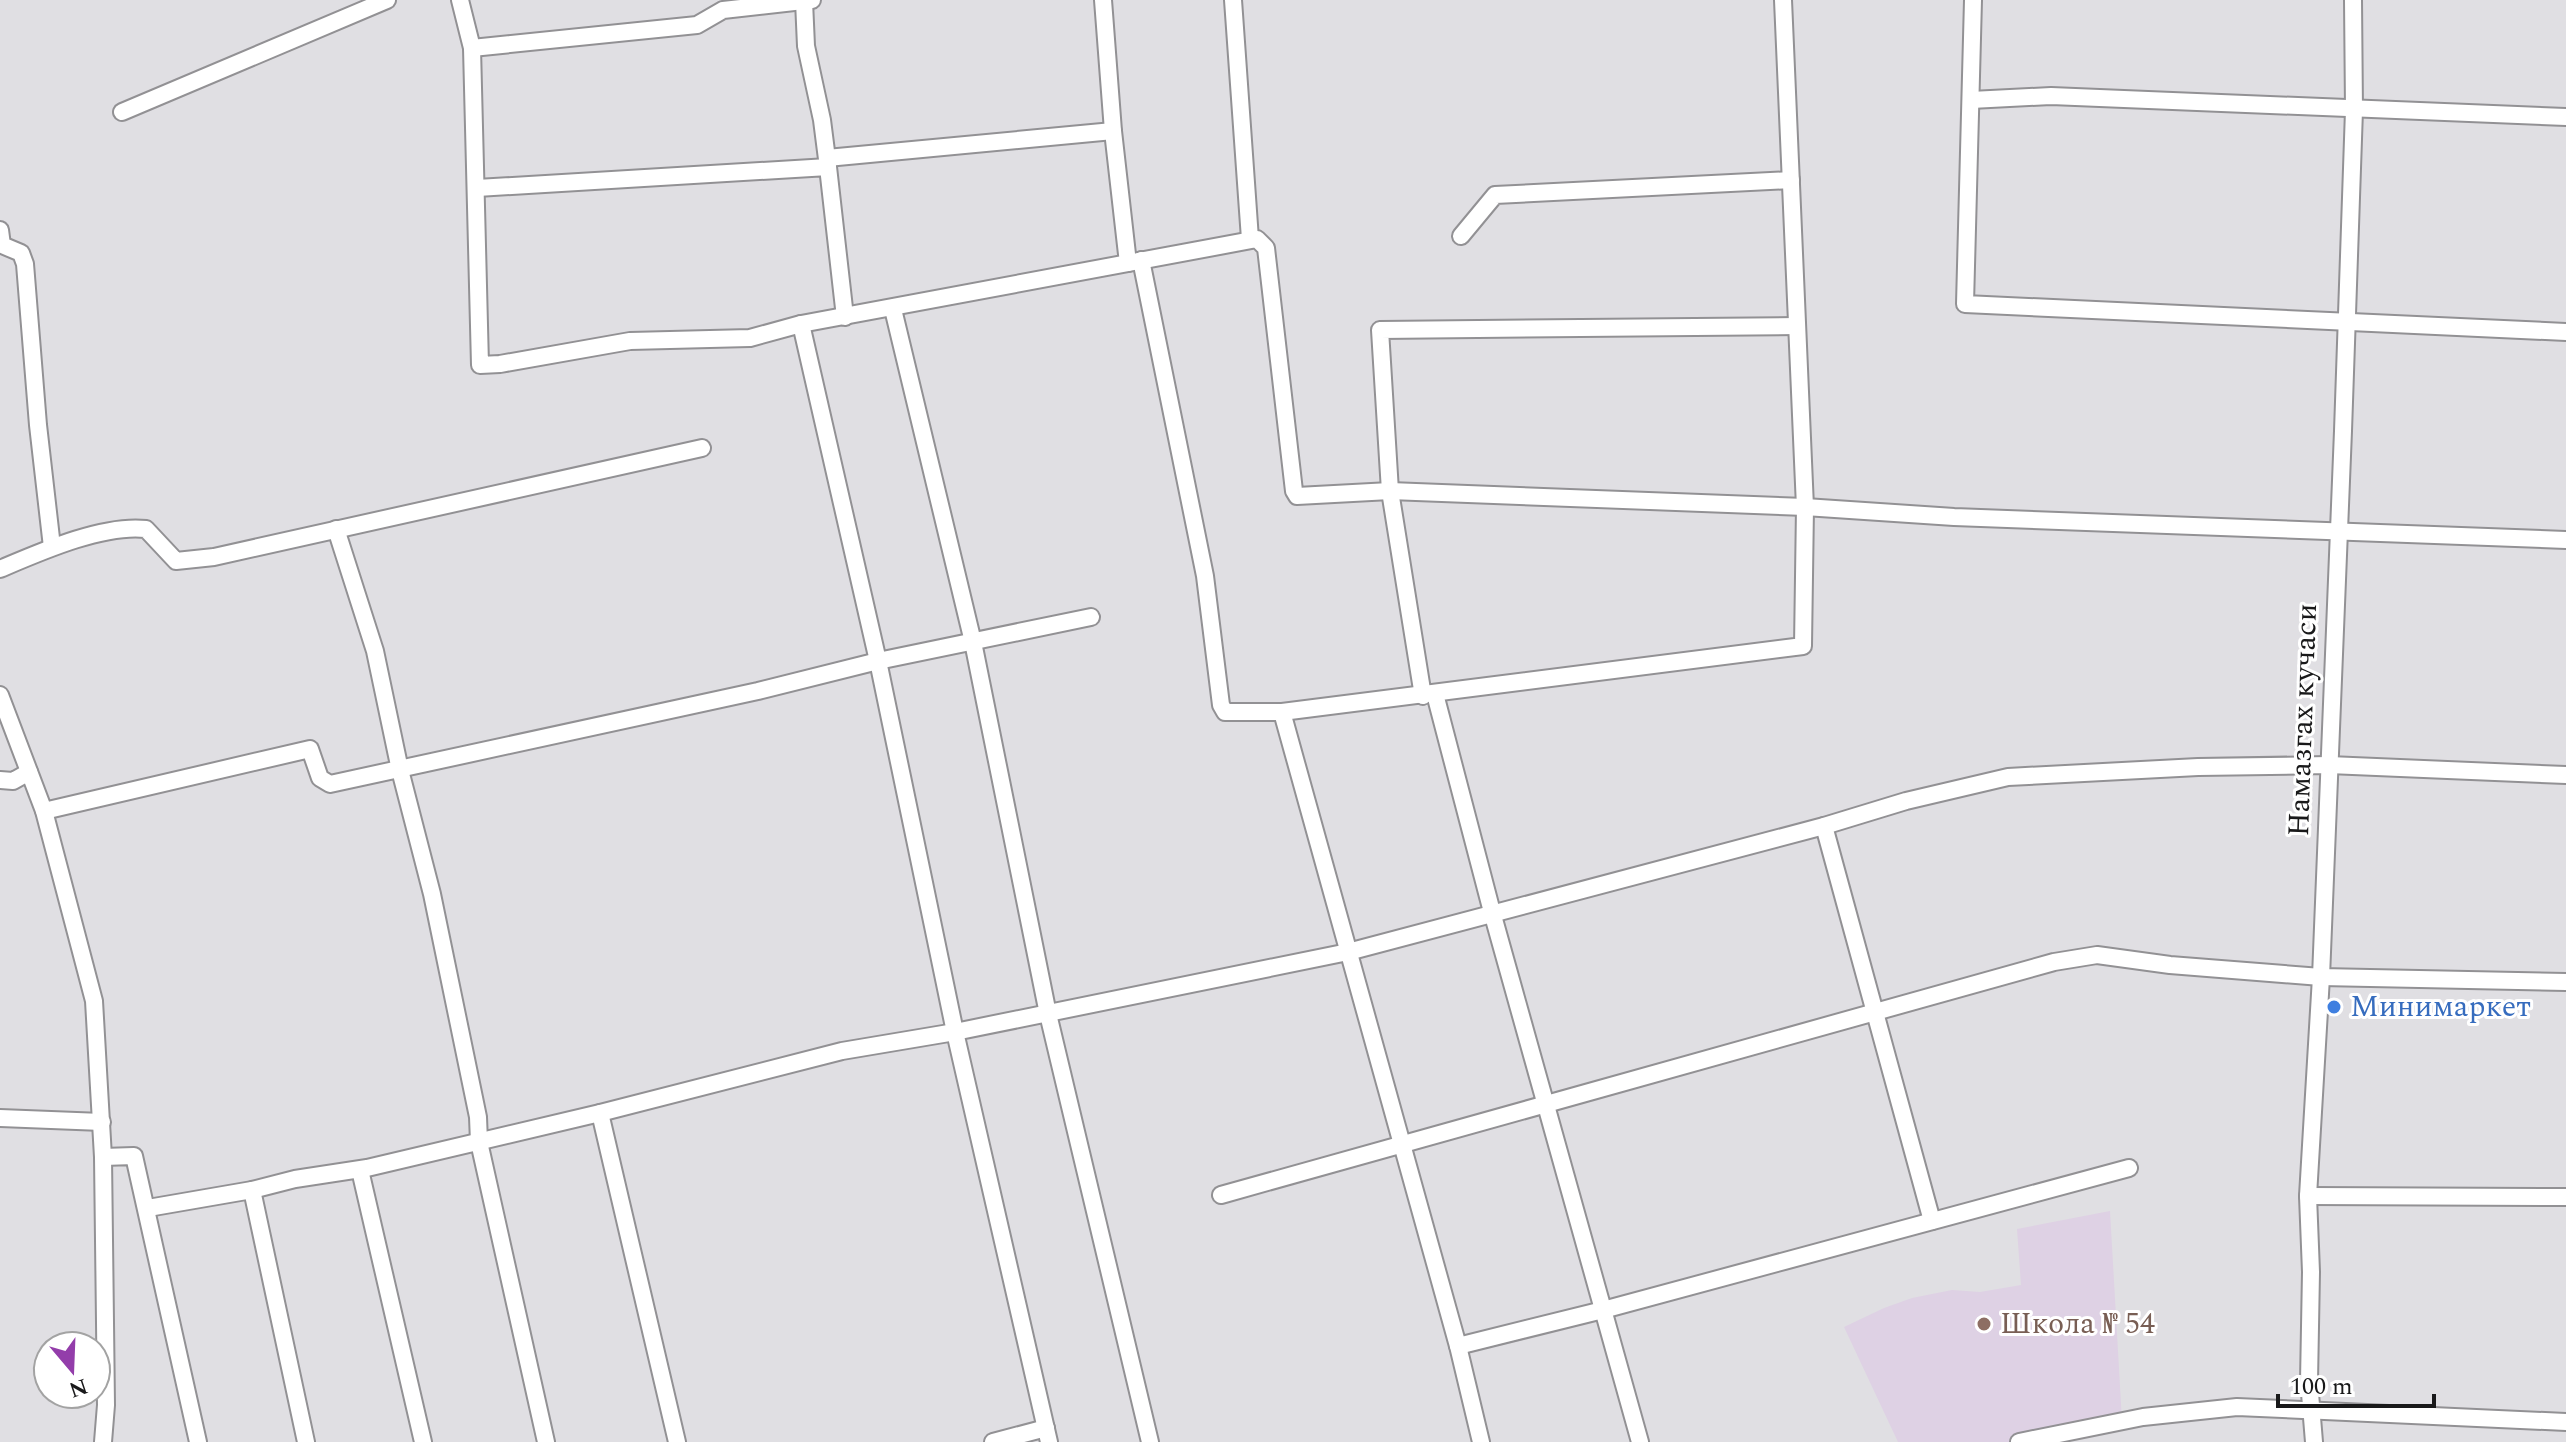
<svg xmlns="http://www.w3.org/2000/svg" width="2566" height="1442" font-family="Spectral,serif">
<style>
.education{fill:#ded1e4}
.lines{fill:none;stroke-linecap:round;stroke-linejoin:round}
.minor-casing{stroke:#929194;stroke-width:20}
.minor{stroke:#fff;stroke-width:16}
.shop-dot{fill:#3f7fe0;stroke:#fff;stroke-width:3}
.education-dot{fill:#8d6e63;stroke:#fff;stroke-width:3}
.labels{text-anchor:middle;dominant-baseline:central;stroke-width:6;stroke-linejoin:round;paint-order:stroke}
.street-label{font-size:30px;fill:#19191a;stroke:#fff}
.shop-label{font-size:30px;fill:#366cbe;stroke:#fff;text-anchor:start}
.education-label{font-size:30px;fill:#785e54;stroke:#fff;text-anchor:start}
</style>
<rect width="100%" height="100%" fill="#e0dfe3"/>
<path class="education" d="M2110,1211L2122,1421L2019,1442H1898L1844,1327L1884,1308L1912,1298L1952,1290L1980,1292L2021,1285L2017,1229Z"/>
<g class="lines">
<defs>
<g id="minor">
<path d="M460,0L472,48L480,365L500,364L630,341L750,338L801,324L1257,239L1266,248L1294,491L1297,496L1390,491L1805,507L1954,517L2566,540"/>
<path d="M1103,0L1113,131L1128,263"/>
<path d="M1233,0L1250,239"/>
<path d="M1973,0L1965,304L2566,332"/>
<path d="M804,1L806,46L822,120L828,167"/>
<path d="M472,48L697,25L723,10L812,0"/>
<path d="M1971,100L2051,96L2566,117"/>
<path d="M122,112L387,0"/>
<path d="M827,158L1113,131"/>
<path d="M477,188L828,167L845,317"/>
<path d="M0,230L2,245L21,253L25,264L38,425L52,547"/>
<path d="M1461,236L1495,195L1791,180"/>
<path d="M1141,260L1205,576L1221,705L1225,712H1282L1803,646L1805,507L1783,0"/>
<path d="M893,309L973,642L1048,1014L1150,1442"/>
<path d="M801,324L878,661L955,1032L1049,1442"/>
<path d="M336,529L375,651L400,770L432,894L478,1117L479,1142L546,1442"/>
<path d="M0,569C40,552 103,524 146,529L176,561L214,557L702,448"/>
<path d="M1435,694L1492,912L1640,1442"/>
<path d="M0,695L44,811L94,1001L103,1157L106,1405L103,1442"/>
<path d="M1423,696L1390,491L1380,330L1797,326"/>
<path d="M1282,712L1458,1346L1481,1442"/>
<path d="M0,780L13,781L29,772"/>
<path d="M44,811L310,749L320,778L330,784L758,691L878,661L1091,617"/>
<path d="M1824,826L1932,1221"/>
<path d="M600,1113L677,1442"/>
<path d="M0,1118L102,1122"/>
<path d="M103,1157L134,1156L198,1442"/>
<path d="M360,1170L423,1442"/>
<path d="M252,1190L306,1442"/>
<path d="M1221,1195L2054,962L2097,955L2170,965L2321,977L2566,982"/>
<path d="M2308,1196L2566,1197"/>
<path d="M148,1208L252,1190L295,1179L367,1168L600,1113L842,1051L955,1032L1348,952L1824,826L1906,801L2008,777L2198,767L2329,765L2566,775"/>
<path d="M1458,1346L1603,1310L2129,1168"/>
<path d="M993,1442L1046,1428"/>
<path d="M2019,1442L2143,1417L2237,1407L2566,1422"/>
<path d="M2314,1442L2309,1381L2311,1272L2308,1196L2321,977L2343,431L2354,110L2353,0"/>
</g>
</defs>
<use href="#minor" class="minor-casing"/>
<use href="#minor" class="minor"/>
</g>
<circle class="shop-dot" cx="2334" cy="1007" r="8"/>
<circle class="education-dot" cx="1984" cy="1324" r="8"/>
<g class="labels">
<g class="street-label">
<text transform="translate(2303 720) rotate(-88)">Намазгах кучаси</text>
</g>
<g class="shop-label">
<text x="2350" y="1007">Минимаркет</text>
</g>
<g class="education-label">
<text x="2000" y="1324">Школа № 54</text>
</g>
</g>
<g transform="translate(72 1370) rotate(161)"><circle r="38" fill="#ffffff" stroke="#a3a3a3" stroke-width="2"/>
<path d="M0-6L14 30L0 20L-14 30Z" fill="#933daa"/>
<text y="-12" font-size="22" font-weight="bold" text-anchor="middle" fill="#19191a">N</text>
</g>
<path d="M2278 1394v12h156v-12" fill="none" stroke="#19191a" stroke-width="4"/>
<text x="2290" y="1394" font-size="24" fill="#19191a" stroke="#ffffff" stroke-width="6" paint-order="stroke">100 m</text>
</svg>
